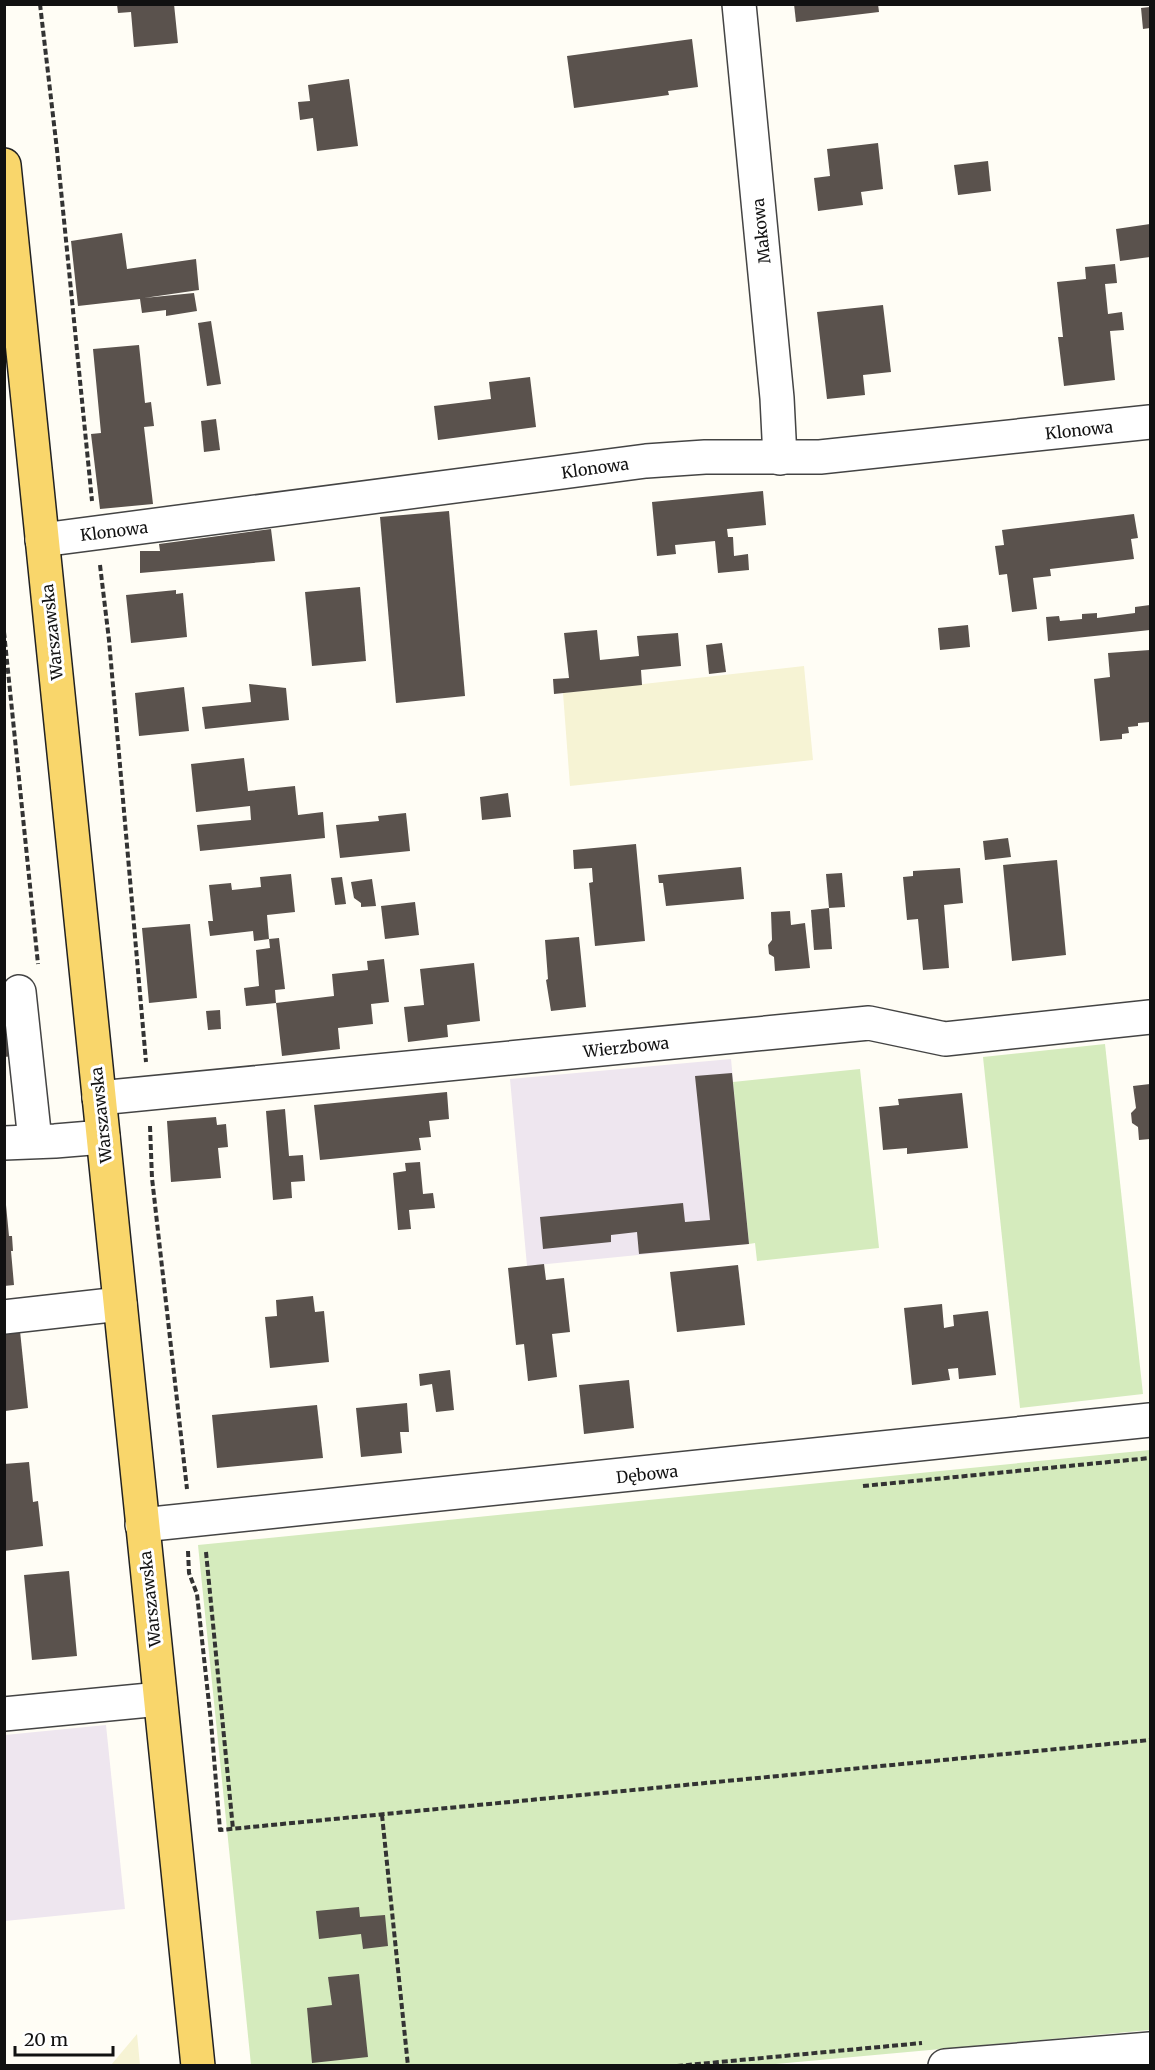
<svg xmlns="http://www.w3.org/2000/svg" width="1155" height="2070" font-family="Merriweather,serif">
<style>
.industrial{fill:#eee6ef}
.farmland{fill:#f6f3d4}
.green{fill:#d5ebbd}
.building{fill:#5a524d}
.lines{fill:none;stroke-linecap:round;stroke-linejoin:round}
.minor-casing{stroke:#444;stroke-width:36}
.major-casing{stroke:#222;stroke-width:36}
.path{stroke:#333;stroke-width:4;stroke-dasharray:6 3;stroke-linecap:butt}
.minor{stroke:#fff;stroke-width:33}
.major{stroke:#f9d66b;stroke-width:33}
.labels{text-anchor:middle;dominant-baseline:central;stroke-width:6;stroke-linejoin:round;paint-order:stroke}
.street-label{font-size:16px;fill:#111;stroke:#fff}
</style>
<rect width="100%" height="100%" fill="#fffdf5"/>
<g class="industrial">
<path d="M731,1059L749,1244L527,1266L510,1079Z"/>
<path d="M106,1725L125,1909L5,1921V1735Z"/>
</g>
<g class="farmland">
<path d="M804,666L813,760L570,786L563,693Z"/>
<path d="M137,2034L140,2065H111Z"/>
</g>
<g class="green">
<path d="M1105,1044L1143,1394L1020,1408L983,1057Z"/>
<path d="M860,1069L879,1248L757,1261L755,1243L749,1244L733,1082Z"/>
<path d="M1150,1450V2030L754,2066L251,2065L198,1545Z"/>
</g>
<g class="building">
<path d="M117,4H174L178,43L134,47L131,12L118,13Z"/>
<path d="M794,4H878L879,12L796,22Z"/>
<path d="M1150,7V28L1143,29L1141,8Z"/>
<path d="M692,39L698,87L668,91L669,95L574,108L567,56Z"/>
<path d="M349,79L358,146L317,151L313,118L300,120L298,102L310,101L308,85Z"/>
<path d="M878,143L883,189L861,192L863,205L818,211L814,178L830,176L827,149Z"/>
<path d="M988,161L991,191L958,195L954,165Z"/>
<path d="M1150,224V257L1120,261L1116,229Z"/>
<path d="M122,233L127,269L196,259L199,290L144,298L194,293L197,311L166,316V310L142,313L140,299L78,306L71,241Z"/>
<path d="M1115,264L1117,283L1105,284L1108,314L1122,312L1124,330L1110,331L1115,380L1064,386L1058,337H1063L1057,282L1086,279L1085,267Z"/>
<path d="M883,305L891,372L863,375L865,395L827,399L817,312Z"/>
<path d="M211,321L221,384L207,386L198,323Z"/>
<path d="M139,345L145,403L151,402L154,426L144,427L153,504L100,509L91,434L101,433L93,349Z"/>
<path d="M530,377L536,427L438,440L434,406L491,399L489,382Z"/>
<path d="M216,419L220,450L204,452L201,421Z"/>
<path d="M763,491L766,525L727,529L728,537H733L734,556L748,554L749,570L718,573L715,541L675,545L676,554L657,556L652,502Z"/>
<path d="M449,511L465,696L396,703L380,517Z"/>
<path d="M1134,514L1138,538L1131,539L1134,559L1050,569L1051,576L1033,578L1037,609L1012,612L1007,574L999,575L995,546L1004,545L1002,530Z"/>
<path d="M271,529L275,561L140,573V551H160L159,544Z"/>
<path d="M360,587L366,661L312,666L305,592Z"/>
<path d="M176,590V594L183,593L187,637L131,643L126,595Z"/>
<path d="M1150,605V630L1048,641L1046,617L1059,616L1060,621L1082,619V614L1097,613V618L1135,613V607Z"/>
<path d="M968,625L970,647L940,650L938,628Z"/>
<path d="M597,630L600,660L639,656L637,636L678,633L681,666L641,670L642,685L554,694L553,679L569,678L564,633Z"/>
<path d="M722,643L726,672L709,674L706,645Z"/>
<path d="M1150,650V722L1138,723V726L1128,727L1129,733L1122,734V739L1100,741L1094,679L1110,677L1108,653Z"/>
<path d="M249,684L286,688L289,720L205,729L202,707L251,702Z"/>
<path d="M184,687L189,731L139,736L135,693Z"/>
<path d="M244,758L248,791L295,786L298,815L323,812L325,838L200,851L197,825L251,820L250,806L196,812L191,764Z"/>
<path d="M508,793L511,817L482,820L480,797Z"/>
<path d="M406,813L410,851L340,858L336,825L379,821L378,816Z"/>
<path d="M1008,838L1011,857L985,860L983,841Z"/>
<path d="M636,844L645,941L595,946L589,883L593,882L592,868L574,869L573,850Z"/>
<path d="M1057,860L1066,955L1012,961L1003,865Z"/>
<path d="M741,867L744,899L666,906L663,883H659L658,875Z"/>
<path d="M960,868L963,903L944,905L949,968L923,970L918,919L907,920L903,877L913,876V871Z"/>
<path d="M842,873L845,907L829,908L826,874Z"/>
<path d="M291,874L295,912L267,915L269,939L254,941L253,931L210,936L208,921H213L209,885L231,883L232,890L261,887L260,877Z"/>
<path d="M342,877L346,904L335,905L331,878Z"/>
<path d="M372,879L376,906L361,907V903L354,898L351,882Z"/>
<path d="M415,902L419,935L385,939L381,906Z"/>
<path d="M829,908L832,949L814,950L811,910Z"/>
<path d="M790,911L791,925L805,923L810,968L775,971L774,957L769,954L768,945L772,940L771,912Z"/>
<path d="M190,924L197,998L149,1003L142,928Z"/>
<path d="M579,937L586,1007L551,1011L546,980L548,979L545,940Z"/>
<path d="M279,938L285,989L275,990L276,1003L246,1006L244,988L259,986L256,950L270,948L269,939Z"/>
<path d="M384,959L389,1002L371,1004L373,1024L338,1028L340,1049L282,1056L276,1003L334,996L332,974L368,970L367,961Z"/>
<path d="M474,963L480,1021L447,1025L448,1037L408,1042L404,1007L424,1005L420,969Z"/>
<path d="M4,1008L14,1056L4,1057Z"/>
<path d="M220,1010L221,1029L208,1030L206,1011Z"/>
<path d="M732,1073L749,1244L639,1254L637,1232L611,1235V1242L543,1249L540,1217L683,1203L685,1222L710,1220L695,1076Z"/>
<path d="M1150,1084V1139L1139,1140L1138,1127L1132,1123L1131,1113L1136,1108L1133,1086Z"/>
<path d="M447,1092L449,1119L429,1121L431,1137L419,1138L421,1150L320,1160L314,1105Z"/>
<path d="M962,1093L968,1148L907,1154V1148L883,1150L879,1107L899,1105L898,1099Z"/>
<path d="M285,1109L289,1156L303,1155L305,1181L291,1182L292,1198L273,1200L266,1111Z"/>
<path d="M216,1117L217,1125L226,1124L228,1147L218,1148L221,1178L171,1182L167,1121Z"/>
<path d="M420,1162L423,1194L433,1193L435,1208L409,1210L411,1229L398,1230L393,1173L406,1171L405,1163Z"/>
<path d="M4,1205H6L9,1236H12L13,1251H11L14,1285L4,1286Z"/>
<path d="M544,1264L546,1280L564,1278L570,1332L552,1334L557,1377L528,1381L524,1344L516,1345L508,1268Z"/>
<path d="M738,1265L745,1325L677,1332L670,1272Z"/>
<path d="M313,1296L315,1312L324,1311L329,1362L270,1368L265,1317L277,1316L276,1300Z"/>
<path d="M942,1304L944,1328L954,1326L953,1315L988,1311L996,1375L959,1379L958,1368L948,1369L950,1380L912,1385L904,1308Z"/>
<path d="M20,1331L28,1408L5,1411V1333Z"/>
<path d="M450,1370L454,1410L436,1412L432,1384L420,1386L419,1374Z"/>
<path d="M629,1380L634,1428L584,1434L579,1385Z"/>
<path d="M407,1403L409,1432H400L402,1453L361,1457L356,1408Z"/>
<path d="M317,1405L323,1458L217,1468L212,1415Z"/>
<path d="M29,1462L33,1502L38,1501L43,1546L4,1551V1464Z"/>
<path d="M69,1571L77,1656L32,1660L24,1575Z"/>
<path d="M359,1907L360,1917L385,1915L388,1946L363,1949L361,1934L319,1939L316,1911Z"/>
<path d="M359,1974L368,2057L312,2063L307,2008L332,2005L328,1977Z"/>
</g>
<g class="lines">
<defs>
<g id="minor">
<path d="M739,4L777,398L780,458"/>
<path d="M42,540L646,461L705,457H820L1150,422"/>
<path d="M19,992L35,1141"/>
<path d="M99,1098L869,1023L945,1039L1150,1017"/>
<path d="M4,1143L55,1141L103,1137"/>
<path d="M4,1317L120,1304"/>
<path d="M142,1525L1150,1420"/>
<path d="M4,1714L160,1699"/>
<path d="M945,2066L1150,2049"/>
</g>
<path id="major" d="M4,165L198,2066"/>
</defs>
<use href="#minor" class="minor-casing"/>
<use href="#major" class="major-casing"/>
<g class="path">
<path d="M40,4L57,150L92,501"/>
<path d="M100,565L109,640L146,1062"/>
<path d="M4,632L38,964"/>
<path d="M150,1126L152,1178L187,1489"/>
<path d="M863,1486L1150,1458"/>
<path d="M188,1551L189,1573L197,1594L211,1722L220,1830L1150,1740"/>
<path d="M206,1552L233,1829"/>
<path d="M382,1815L408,2066"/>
<path d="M677,2066L922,2043"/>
</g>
<use href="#minor" class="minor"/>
<use href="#major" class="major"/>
</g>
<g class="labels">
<g class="street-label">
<text transform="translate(761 231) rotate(-96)">Makowa</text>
<text transform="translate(1079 430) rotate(-6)">Klonowa</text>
<text transform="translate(595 468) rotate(-8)">Klonowa</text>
<text transform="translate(114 531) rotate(-7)">Klonowa</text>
<text transform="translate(52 632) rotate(-96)">Warszawska</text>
<text transform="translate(626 1047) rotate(-6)">Wierzbowa</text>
<text transform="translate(101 1115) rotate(-96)">Warszawska</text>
<text transform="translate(647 1474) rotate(-6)">Dębowa</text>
<text transform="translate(150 1599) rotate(-96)">Warszawska</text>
</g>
</g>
<rect width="1155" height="2070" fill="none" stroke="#111111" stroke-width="12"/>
<path d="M15 2046v9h98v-9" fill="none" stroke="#111111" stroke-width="3"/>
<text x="24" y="2046" font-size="18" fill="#111111" stroke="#ffffff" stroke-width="4.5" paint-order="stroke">20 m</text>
</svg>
